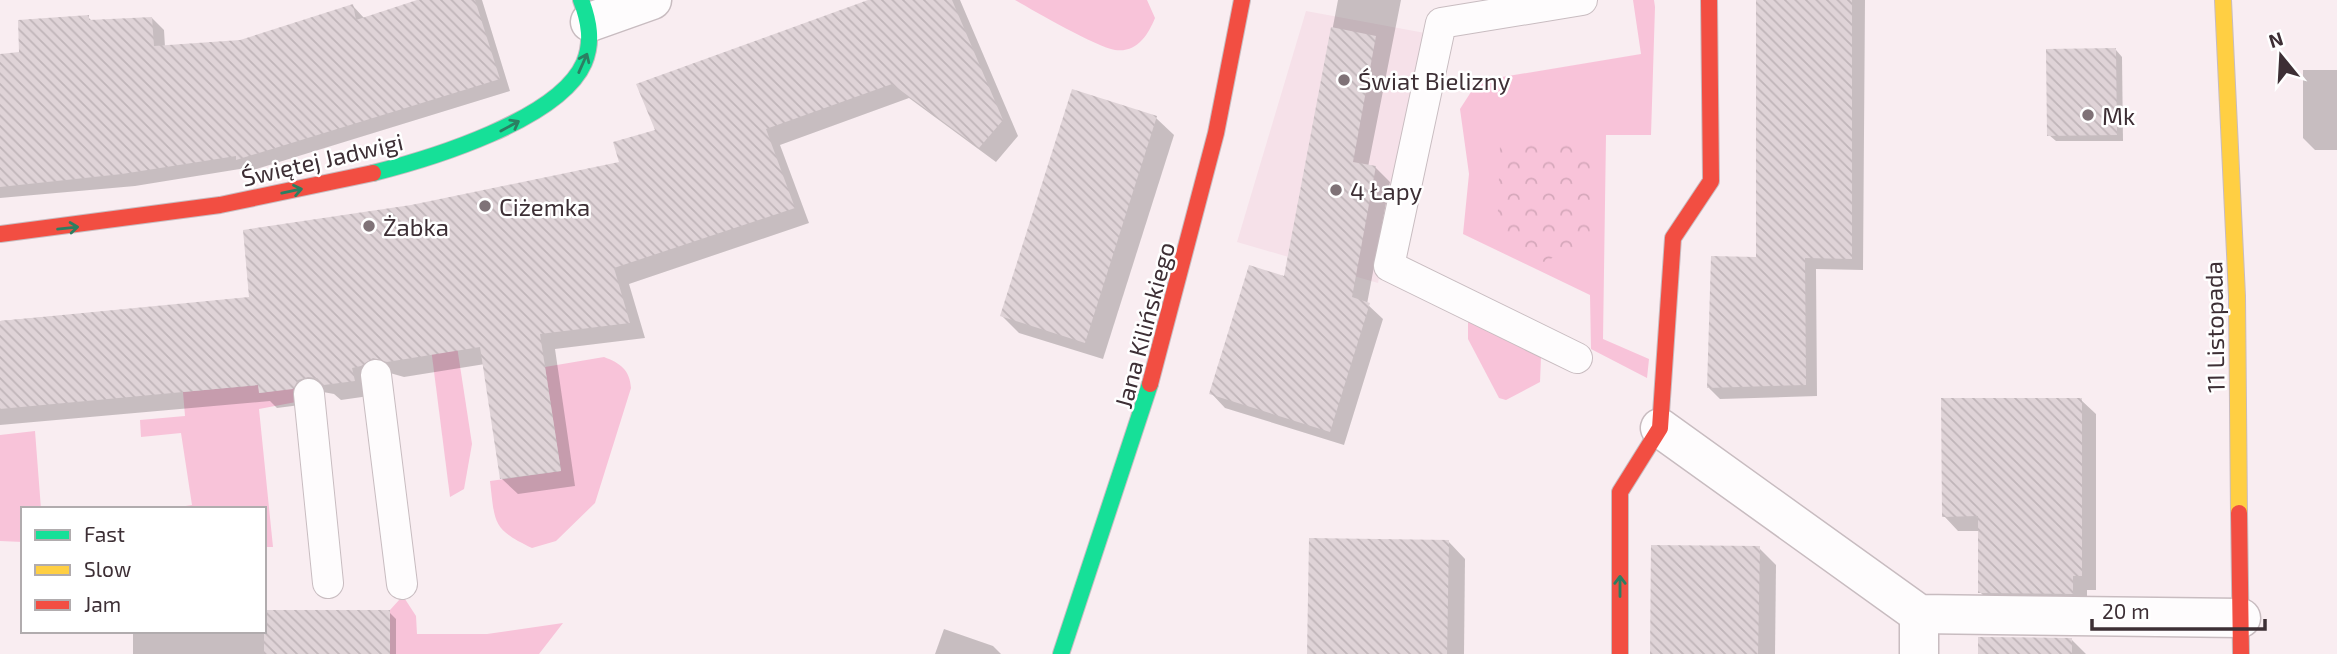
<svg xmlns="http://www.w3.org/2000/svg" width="2337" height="654" font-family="'Exo 2',sans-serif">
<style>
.built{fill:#f6e1e9}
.grass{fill:#f8c3d9}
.park{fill:url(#park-crowns)}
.shadow{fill:#0003}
.building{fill:url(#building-back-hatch)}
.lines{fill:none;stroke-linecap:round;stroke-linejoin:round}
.lane-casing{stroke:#c8bcc0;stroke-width:32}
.street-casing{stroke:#c8bcc0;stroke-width:41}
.fast-casing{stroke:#c8bcc0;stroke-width:18}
.slow-casing{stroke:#c8bcc0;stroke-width:18}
.jam-casing{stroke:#c8bcc0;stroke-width:18}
.lane{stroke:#fefcfd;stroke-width:30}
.street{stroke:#fefcfd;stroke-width:38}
.fast{stroke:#16e098;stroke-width:16}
.slow{stroke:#ffcf43;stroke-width:16}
.jam{stroke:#f24e42;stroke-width:16}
.oneway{stroke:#2b7f62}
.poi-dot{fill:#7f7277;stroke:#fff;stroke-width:2.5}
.labels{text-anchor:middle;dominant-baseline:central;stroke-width:5;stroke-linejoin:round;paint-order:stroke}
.poi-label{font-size:24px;fill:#3d2f35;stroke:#fff;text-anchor:start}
.street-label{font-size:24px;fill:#3d2f35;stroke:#fff}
</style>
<defs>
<pattern id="park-crowns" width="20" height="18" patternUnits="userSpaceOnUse" patternTransform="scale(1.75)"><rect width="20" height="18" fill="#f8c3d9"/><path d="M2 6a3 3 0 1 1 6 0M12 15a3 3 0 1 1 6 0" fill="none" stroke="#d6a8bb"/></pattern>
<pattern id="building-back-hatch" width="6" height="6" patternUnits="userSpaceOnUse" patternTransform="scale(1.75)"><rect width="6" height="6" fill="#dfd3d7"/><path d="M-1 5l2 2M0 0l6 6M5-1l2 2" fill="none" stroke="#c0b5b9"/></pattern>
</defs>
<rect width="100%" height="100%" fill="#f9edf1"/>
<path class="built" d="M1306,11L1425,33L1378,283L1237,242Z"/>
<g class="grass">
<path d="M1015,0H1147L1155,18C1148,35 1137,53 1115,50C1096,47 1034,11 1015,0Z"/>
<path d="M1633,0H1654L1655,7L1651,135H1606L1603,339L1649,359L1647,378L1591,349L1590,295L1463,234L1469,174L1460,109L1478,81L1641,54Z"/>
<path d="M425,301H450L472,444L464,489L450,497Z"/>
<path d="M1468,320L1541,357L1540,382L1506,400L1499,398L1468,339Z"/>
<path d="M604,357C620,363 630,370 631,388L595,503L556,541L532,548C492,529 495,523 490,481L561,471L545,367Z"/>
<path d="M258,385L260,393L295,388L296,402L259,409L273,547H266L264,509H166L192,505L181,433L141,437L140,420L185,416L183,392Z"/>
<path d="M35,431L41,509H23V542L0,541V435Z"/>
<path d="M400,599H405L416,616L417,634H487L563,623L539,654H390V610Z"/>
</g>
<path class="park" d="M1500,145H1594L1595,237L1544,262L1497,239Z"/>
<g class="shadow">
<path d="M422,0H482L510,91L250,171L246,168L135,186L0,198V55L21,53L88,17L93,22L152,18L164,30L165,47L240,41L353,6L364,18Z"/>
<path d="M872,0H960L1018,136L996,162L909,98L780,145L809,223L629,284L645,338L555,349L575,486L518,494L502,479L485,364L404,377L390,373L369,396L341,400L334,394L323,392L308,404L277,408L270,401L0,425V321L251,299L412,206L621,163L657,131Z"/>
<path d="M1338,0H1401L1368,167L1376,168L1390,182L1367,304L1383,319L1344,445L1225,408L1211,393L1285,279Z"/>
<path d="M1759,0H1865L1863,270L1816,269L1817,396L1720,399L1708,387L1758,258Z"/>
<path d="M2116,50L2122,57L2123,141H2056L2049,135Z"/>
<path d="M2303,70H2337V150H2315L2303,138Z"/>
<path d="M1156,118L1174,135L1103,359L1019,333L1002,316Z"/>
<path d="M2081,400L2096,414V590H2087V608L1995,607L1980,592V531H1958L1944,516Z"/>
<path d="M1448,541L1465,559L1464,654H1309Z"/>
<path d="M1759,548L1776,565L1775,654H1651Z"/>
<path d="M389,612L396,619V654H133V631H264Z"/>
<path d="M944,629L993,646L1001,654H935Z"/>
<path d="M2072,640L2086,654H1977H1980Z"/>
</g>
<g class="building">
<path d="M417,0H475L500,79L236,160V156L122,174L0,187V54L19,52L18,20L89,15V20L152,17L154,46L240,40L353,4L356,20Z"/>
<path d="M868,0H952L1003,120L979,148L892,84L766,129L795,208L614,268L630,323L540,334L561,471L500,479L480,347L387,362L373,358L361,366L352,368L355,381L324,385L317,378L308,377L298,380L293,389L259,393L258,385L0,409V321L249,297L243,230L411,205L619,162L613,142L655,130L636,84Z"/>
<path d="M1756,0H1852V259L1805,258L1806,385L1707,388L1711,256L1756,257Z"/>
<path d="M1331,27L1376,36L1353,162L1376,166L1352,297L1370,303L1330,432L1209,394L1249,265L1284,276Z"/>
<path d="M2116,48L2117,135L2047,136L2046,49Z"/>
<path d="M1072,89L1157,116L1085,343L1000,316Z"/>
<path d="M1941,398H2082V576H2073V594L1978,593V516L1942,517Z"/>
<path d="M1309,538L1449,540L1447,654H1307Z"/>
<path d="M1651,545L1760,546L1758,654H1650Z"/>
<rect x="264" y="610" width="126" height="44"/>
<path d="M1978,637L2072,638V654H1978Z"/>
</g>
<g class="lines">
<defs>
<g id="lane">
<path d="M1577,358L1389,266L1441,23L1582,0"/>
<path d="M376,375L402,584"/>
<path d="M309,394L328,583"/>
</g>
<g id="street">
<path d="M590,22L652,0"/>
<path d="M1660,428L1919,614L2241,618"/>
<path d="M1919,614V654"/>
</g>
<g id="fast">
<path d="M373,173C429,159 559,120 584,63C593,42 589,21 581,0"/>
<path d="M1061,654L1150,384"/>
</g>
<path id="slow" d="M2223,0L2237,296L2239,513"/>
<g id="jam">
<path d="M0,234L220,205L373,173"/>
<path d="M1150,384L1216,133L1242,0"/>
<path d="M2239,513L2241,654"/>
<path d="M1620,654V492L1660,428L1673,238L1711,181L1709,0"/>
</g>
</defs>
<use href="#lane" class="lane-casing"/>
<use href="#street" class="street-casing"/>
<use href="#fast" class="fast-casing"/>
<use href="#slow" class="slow-casing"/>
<use href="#jam" class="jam-casing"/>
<use href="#lane" class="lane"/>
<use href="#street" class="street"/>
<use href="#fast" class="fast"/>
<use href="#slow" class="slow"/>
<use href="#jam" class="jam"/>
</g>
<defs><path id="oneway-shaft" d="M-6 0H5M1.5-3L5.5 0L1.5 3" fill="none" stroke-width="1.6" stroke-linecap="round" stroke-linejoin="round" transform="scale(1.75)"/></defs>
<g class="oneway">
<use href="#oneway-shaft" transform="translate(583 63) rotate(-66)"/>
<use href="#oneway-shaft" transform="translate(510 126) rotate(-29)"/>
<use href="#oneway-shaft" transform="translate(292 191) rotate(-12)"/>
<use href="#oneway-shaft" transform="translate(68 228) rotate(-6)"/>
<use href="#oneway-shaft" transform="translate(1620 586) rotate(-90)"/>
</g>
<g class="poi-dot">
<circle cx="1344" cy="80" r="7"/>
<circle cx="2088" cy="115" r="7"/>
<circle cx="1336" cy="190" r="7"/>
<circle cx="485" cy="206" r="7"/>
<circle cx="369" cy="226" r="7"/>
</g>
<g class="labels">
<g class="poi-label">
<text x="1358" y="80">Świat Bielizny</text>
<text x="2102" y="115">Mk</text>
<text x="1350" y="190">4 Łapy</text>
<text x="499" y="206">Ciżemka</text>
<text x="383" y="226">Żabka</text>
</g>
<g class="street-label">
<text transform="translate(322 159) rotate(-13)">Świętej Jadwigi</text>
<text transform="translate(1144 325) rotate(-75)">Jana Kilińskiego</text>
<text transform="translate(2214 327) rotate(-91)">11 Listopada</text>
</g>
</g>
<rect x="21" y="507" width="245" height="126" fill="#ffffff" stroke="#b1acae" stroke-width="2"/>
<rect x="35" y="530" width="35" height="10" fill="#16e098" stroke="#b1acae" stroke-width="2"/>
<text x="84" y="542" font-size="21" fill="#3d2f35">Fast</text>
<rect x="35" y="565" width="35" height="10" fill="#ffcf43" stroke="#b1acae" stroke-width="2"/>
<text x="84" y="577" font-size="21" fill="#3d2f35">Slow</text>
<rect x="35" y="600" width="35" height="10" fill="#f24e42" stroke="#b1acae" stroke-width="2"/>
<text x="84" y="612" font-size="21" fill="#3d2f35">Jam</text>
<g transform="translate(2281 56) rotate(342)" stroke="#ffffff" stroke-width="5" paint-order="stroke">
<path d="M0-5L12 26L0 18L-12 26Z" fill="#3d2f35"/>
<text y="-10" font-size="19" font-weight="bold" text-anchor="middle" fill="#3d2f35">N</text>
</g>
<path d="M2092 619v10h173v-10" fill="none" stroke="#3d2f35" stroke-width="3.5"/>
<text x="2102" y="619" font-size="21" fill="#3d2f35" stroke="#ffffff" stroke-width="5" paint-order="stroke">20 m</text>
</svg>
